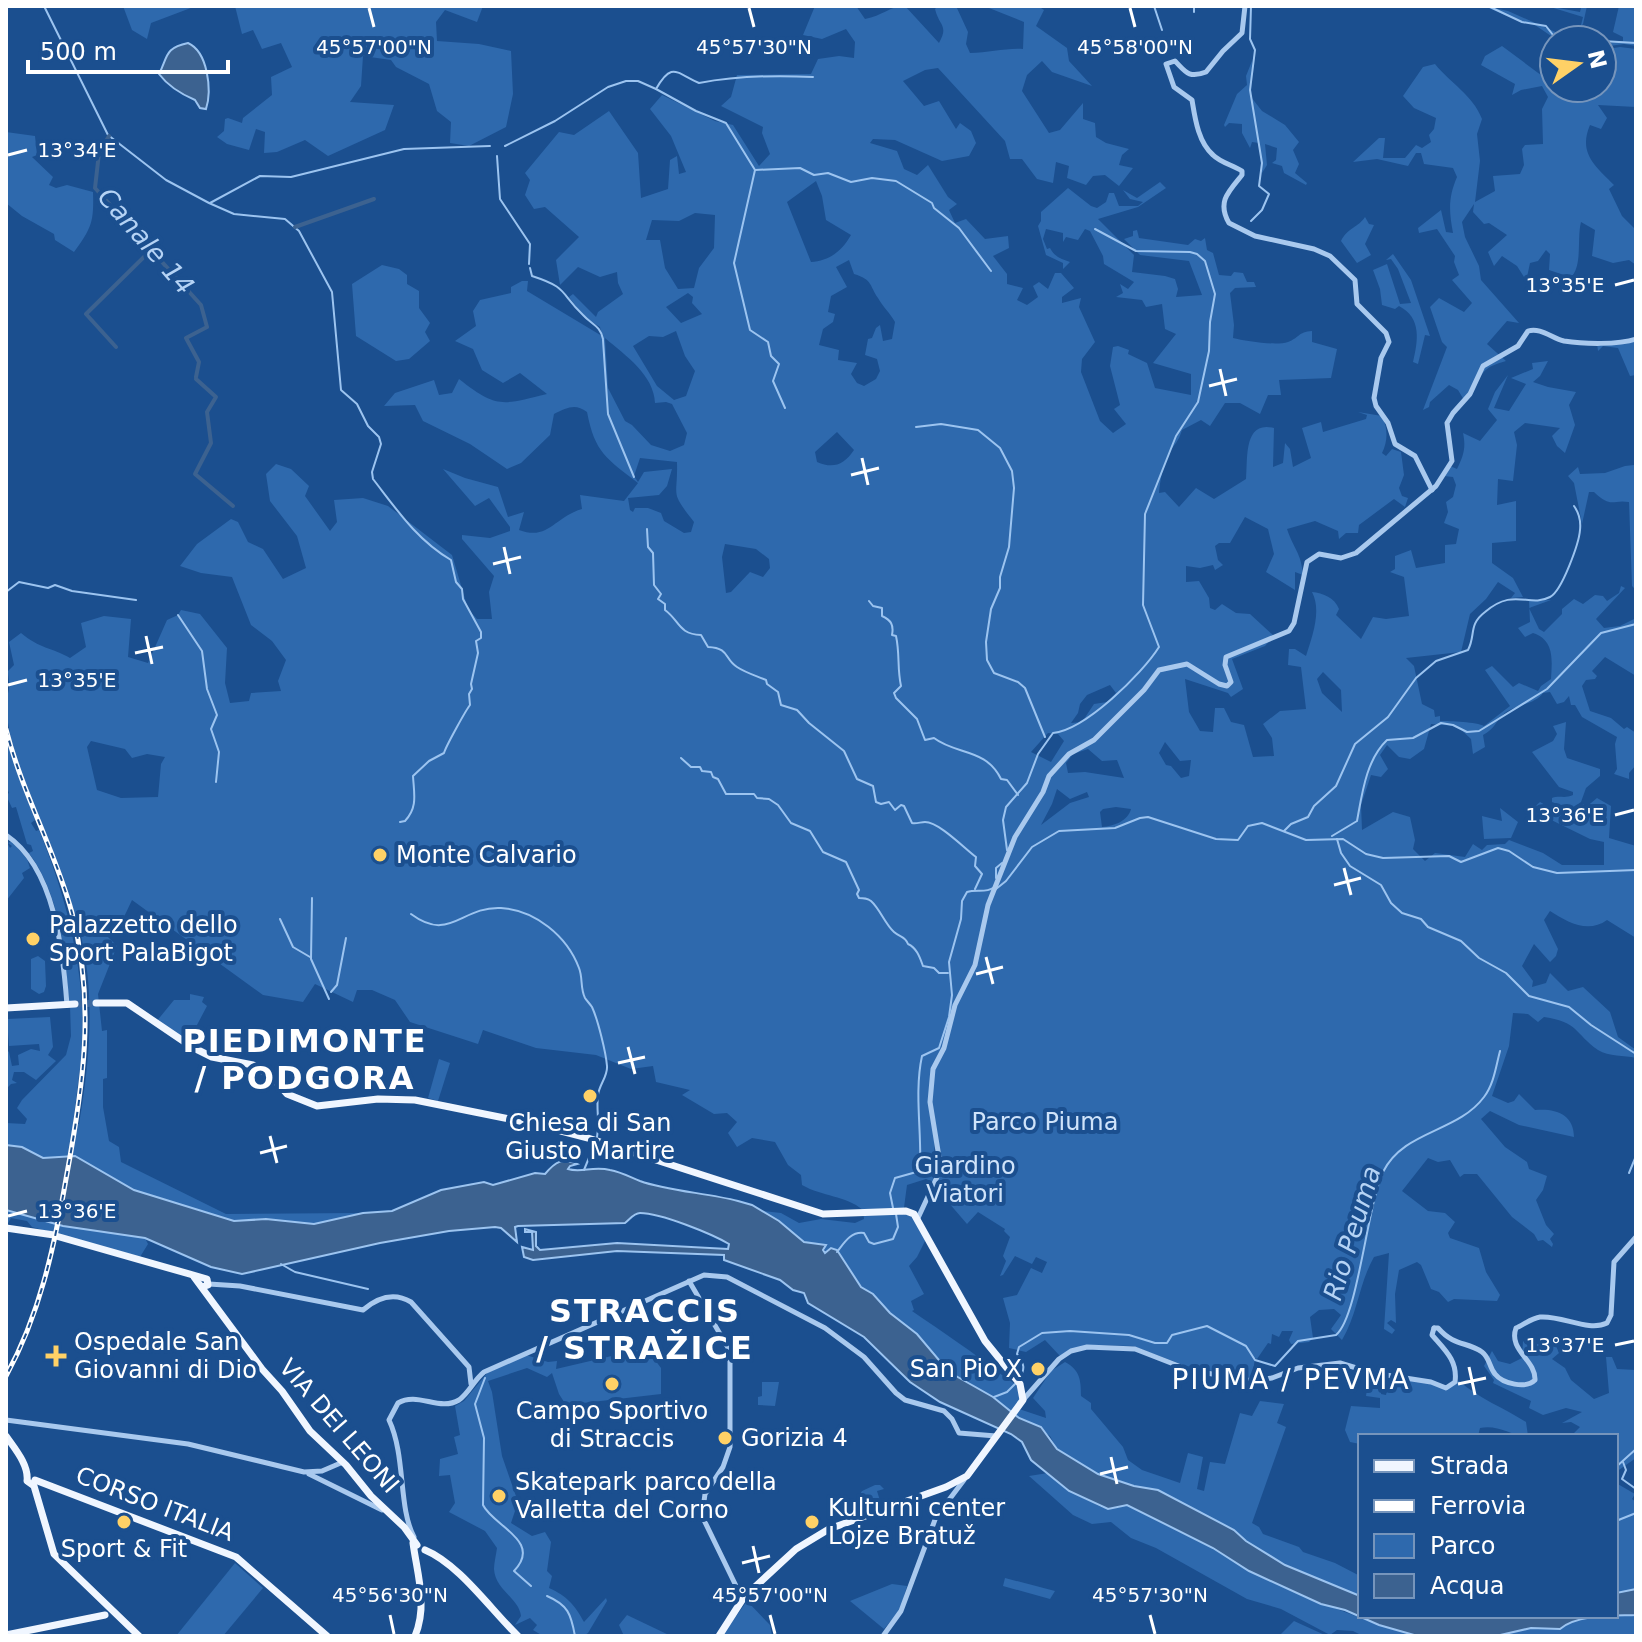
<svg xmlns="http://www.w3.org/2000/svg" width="1642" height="1642" font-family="'DejaVu Sans',sans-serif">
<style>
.green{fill:#2e69ad;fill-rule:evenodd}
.water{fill:#3c6290;stroke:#9cc4f0;stroke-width:2}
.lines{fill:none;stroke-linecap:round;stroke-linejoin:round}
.stream{stroke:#9cc4f0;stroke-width:2}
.canal{stroke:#3c6290;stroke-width:4}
.major-tunnel{stroke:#3d69a0;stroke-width:7;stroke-dasharray:7 3.5;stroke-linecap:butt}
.minor{stroke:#a9c9ee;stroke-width:5}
.major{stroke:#f0f6ff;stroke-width:7}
.rail-casing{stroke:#fff;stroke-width:5}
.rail{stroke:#1b4f8f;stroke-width:2;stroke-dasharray:6;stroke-linecap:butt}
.ticks{fill:none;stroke:#fff;stroke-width:3}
.poi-dot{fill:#ffd166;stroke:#1b4f8f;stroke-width:3}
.labels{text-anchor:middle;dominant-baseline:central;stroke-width:8;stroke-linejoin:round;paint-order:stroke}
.poi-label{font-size:24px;fill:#fff;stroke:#1b4f8f;text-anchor:start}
.park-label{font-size:24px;fill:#cfe3fa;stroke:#1b4f8f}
.street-label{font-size:24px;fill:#fff;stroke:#1b4f8f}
.water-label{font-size:26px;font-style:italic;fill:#b5d3f5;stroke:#1b4f8f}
.quarter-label{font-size:28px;letter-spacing:2px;fill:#fff;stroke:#1b4f8f}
.district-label{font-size:32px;font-weight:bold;letter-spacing:2px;fill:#fff;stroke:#1b4f8f}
.ticks-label{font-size:20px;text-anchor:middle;fill:#fff;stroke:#1b4f8f;stroke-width:8;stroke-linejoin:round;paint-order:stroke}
</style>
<rect width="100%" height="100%" fill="#1b4f8f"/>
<g class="green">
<path d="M123,6H196L151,23L147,39L132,30Z"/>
<path d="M235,6H483L477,22L445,10L436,22L437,41L479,44L511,51L513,94L506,127L469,146L450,143L451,122L437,111L429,84L396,67L391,60L363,56L361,86L350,102L394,105L385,130L328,156L305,140L277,152L264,153L265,132L256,129L249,150L227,144L217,137L224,131L225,119L228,118L242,123L243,118L272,95L271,77L292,67L281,43L262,49L253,30L242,34Z"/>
<path d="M815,6H856L865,19C882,16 890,6 905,6L939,43C949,25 939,26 935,9L938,6H956L968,32L966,44L970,53C989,53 1005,48 1023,49L1024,22L984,6H1038L1044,10L1036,26L1067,48L1069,61L1092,86L1052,72L1042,61L1027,75L1022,91L1049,133L1060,130L1083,103V119L1095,123L1096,137L1106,143L1129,149L1122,155L1119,165L1133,168L1119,186L1105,175L1093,176L1086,185L1067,178L1069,166L1056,162L1053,183L1037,179L1022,159H1010L1005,141L938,68L925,70L903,81L924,106L939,101L956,129L960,123L971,131L976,143L969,156L942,161L895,140L873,139L870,143L897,151L904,169L917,175L928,165L948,197L957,204L949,210L955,223L966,219L985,239L1008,236L1009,248L993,256L1007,274V284L1023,288L1017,300L1027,305L1038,297L1033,286L1039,282L1048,289L1055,273H1061L1074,288L1062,297V303L1081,298L1079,307L1095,342L1082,359L1081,372L1100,421L1113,433L1126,424L1114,409L1120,405L1110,366L1113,347L1118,346L1129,350L1128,354L1147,363L1155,388L1191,395V374L1153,363L1176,334L1165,329L1162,304L1146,307L1142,300L1116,297L1123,293L1120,284L1128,289L1134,282L1104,264L1103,256L1090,231L1085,229L1078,240L1066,237L1063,242V233L1046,229L1043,239L1047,249L1050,248C1055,258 1063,259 1070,262L1063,269V263L1046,255L1038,226L1041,221V212L1068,188L1091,206L1097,208L1106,202L1109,193H1114L1119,206H1138L1143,202L1130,199L1123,190L1137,198L1160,182L1166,188L1138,207L1098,219L1134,255L1132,272L1165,276L1175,279L1178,289L1176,297L1202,295L1189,261L1140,255L1124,239L1133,236V231L1137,230L1139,238L1188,245L1195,239L1201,241L1205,238L1207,250L1213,253L1219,275L1231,276L1234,272L1243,273L1247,282H1254L1256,287L1235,288L1230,293L1234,325L1233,338C1245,341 1276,346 1288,342C1299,338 1298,332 1312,331V342L1337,349L1331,378L1279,380L1281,395H1268L1260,414L1240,403H1225L1210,426L1201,420L1182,430C1178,443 1175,443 1169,453C1163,464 1160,481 1159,493L1165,492L1179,507L1196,488L1214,499L1246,479C1248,459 1243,420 1274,428L1273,467L1283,463L1285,443L1290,449L1293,467L1311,458L1302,428L1321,422L1323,432L1366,419L1367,415L1358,412L1382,416C1388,428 1388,441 1382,453L1386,456L1392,449L1401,452L1404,475L1399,488L1402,496L1408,498L1405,507L1394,499L1359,525L1358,533H1346L1339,539L1338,531L1315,521L1287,529C1294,550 1301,552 1303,575L1295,572V590L1266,572L1274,554L1268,529L1245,517L1230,543H1219L1215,546L1218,560L1223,565L1215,570L1213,565L1200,568L1186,566V582L1199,581L1209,598L1210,608L1215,610L1222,604L1236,613L1250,614L1274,636L1265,646L1232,659L1243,689L1231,697L1228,693L1185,679L1189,712L1200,731L1213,732L1215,708H1224L1231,722L1244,725L1253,757L1274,756L1272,738L1263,724L1280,711L1306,709L1301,667L1288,665L1289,649H1295L1306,656C1312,637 1322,611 1312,592C1323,593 1335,598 1339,609L1336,615L1361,639L1373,617L1386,619L1409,616L1404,577L1390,572L1395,569V556L1411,550L1416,568L1445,563V545L1456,544L1459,529L1444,523L1448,512L1446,502L1453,497L1456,485L1453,477L1444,476L1450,466L1457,469C1464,455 1466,447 1463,433L1480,441L1497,420L1488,409L1495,392L1508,375L1494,408L1509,411L1526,384L1511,378L1533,369L1532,363L1548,361L1540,376L1533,382L1548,387L1576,392L1569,405L1575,425L1565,453L1557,446L1552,436L1560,428L1525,423L1514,432L1517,445L1513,481L1498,479L1497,505L1516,501V541L1492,543V563L1513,578L1523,597L1511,598L1515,593L1498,582L1486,599L1470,614L1461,652L1406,658L1414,666L1422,704L1434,710L1435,717L1440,716V721C1450,721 1477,722 1484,726L1510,706L1485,670L1492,666L1513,687L1519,683L1538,691L1541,686L1551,679C1552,661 1555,640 1533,633L1525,637L1518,628L1530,622L1529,601L1551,600L1529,608L1539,629L1544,632L1562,614V609L1574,599L1583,604L1595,595L1603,596L1607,601L1619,593L1621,586L1625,588L1596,619L1604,628L1620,626L1636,618V676L1605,657L1592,671L1597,676L1595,679L1586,680L1582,686L1590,711L1611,718L1624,729L1627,727L1636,733V765L1629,773V779L1614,774L1617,769L1615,744L1617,737L1582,717L1575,705H1571L1569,696L1564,702L1557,704L1550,692L1543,693C1534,706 1512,704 1502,716C1495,723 1494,729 1483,735L1485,747L1473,754L1471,739L1457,726L1431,724L1424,749L1410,759L1399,757L1387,745L1380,755L1388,769L1381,777L1371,775L1361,805L1362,830L1393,812L1410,817L1415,840L1413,849L1425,861L1435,853L1465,857L1473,844L1482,850L1487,845L1505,844L1509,840L1543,853L1562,865H1604V842L1590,839L1531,810L1540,802L1561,814L1568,808L1552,802V798C1560,795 1564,799 1573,795V792L1559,787L1532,752L1553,741L1557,734L1553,726L1566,722L1564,749L1567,758L1600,769V776L1586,788L1581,802L1572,808L1584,804L1585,808L1597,798L1611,806L1609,838L1636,846V938L1607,920C1588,934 1567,922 1550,911L1544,920L1558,949L1556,956L1550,962L1534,944L1522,966L1533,981L1532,987L1546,983L1550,973L1568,991L1583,987L1610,1012L1618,1037L1636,1050V1058C1624,1055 1609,1057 1598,1050C1574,1033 1579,1022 1544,1017L1538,1022L1528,1014L1513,1013L1509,1046L1492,1096L1508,1103L1514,1101L1519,1094L1535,1110C1555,1108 1574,1114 1574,1137L1519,1125L1490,1111L1481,1119L1505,1147L1527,1162L1529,1169L1547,1176L1543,1190L1536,1200L1546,1225L1554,1234L1550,1239L1553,1244L1552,1247L1543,1240L1538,1241L1534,1234L1512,1217L1477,1174H1464L1460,1177L1450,1160L1438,1162L1428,1158L1402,1191L1428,1211L1445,1213L1455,1222L1448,1233L1450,1238L1479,1248L1486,1272L1500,1295L1497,1301L1454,1299L1448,1302L1439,1292L1431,1289L1421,1265L1417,1262L1399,1270L1395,1294L1396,1323L1391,1320L1387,1323L1395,1330L1392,1334L1384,1329L1389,1253L1374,1257C1359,1283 1358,1313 1342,1340L1331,1329L1341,1315L1334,1309L1319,1310L1310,1317L1313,1338L1309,1342L1291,1344L1289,1340L1293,1331H1282L1279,1337L1272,1334L1271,1344L1268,1343L1257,1359L1255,1358L1252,1379L1186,1366L1133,1346L1091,1345L1060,1356L1045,1340L1026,1352L1009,1348L1010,1323L1003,1298L1017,1295L1031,1268L1042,1273L1047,1262L1036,1257L1032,1264L1015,1256L1003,1275L1000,1276L1006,1261L1003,1256L1010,1237L1004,1231L1005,1229L978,1212L967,1224L936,1188L940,1174L935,1136L933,1182L926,1179L907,1185L903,1215L907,1213L913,1217L927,1237L917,1257L909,1266L924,1294L911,1301L914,1310L912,1311C943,1332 974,1353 1002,1375C1009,1380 1015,1383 1022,1390L1019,1409L1046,1418L1045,1411L1033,1398L1051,1371L1065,1362C1080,1370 1081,1380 1081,1396L1091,1403V1409L1123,1447L1128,1460L1142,1470L1180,1483L1188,1453L1203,1457L1197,1489L1204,1491L1210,1462L1225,1464L1240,1413L1252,1416L1260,1401L1284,1404L1277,1423L1286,1427L1252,1523L1259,1527L1263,1534L1299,1547L1303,1552L1335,1563L1360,1576V1596L1285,1565L1246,1541L1235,1530L1158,1490L1134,1486L1098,1474L1057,1449L1050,1436L1028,1421L1019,1418L966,1380L949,1372L923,1341L890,1313L873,1294L861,1287L847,1264L839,1257L837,1250L831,1248L825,1253V1245L802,1241L763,1211L781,1213L799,1223L821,1219L855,1223L864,1219L863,1210C845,1195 823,1197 802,1185L801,1175L788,1165L775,1142L752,1138L737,1147L728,1133L737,1122L727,1113L714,1114L682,1095L690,1090L656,1082L653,1066L631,1069L596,1055L536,1048L483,1030L478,1044L410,1022L395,1000L372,990H357L353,1002L315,984L303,1002L263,995L132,900L123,919L113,917L105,934L117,946L98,994L102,1031L107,1030V1078L103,1079V1107L109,1141L119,1147L121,1162L226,1214L363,1213L315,1224L266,1219L234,1221L134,1190L75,1156L43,1158L22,1147L6,1145V1123L25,1124L27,1119L17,1108L22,1100L66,1055L71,1036L70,1006L82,1005L83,1045L73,1123L79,1124C90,1060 96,992 79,928C59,854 13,785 6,707C5,700 8,695 9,689C10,684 8,676 8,671L14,665L9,642L21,633C40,649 51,647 70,658L86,647L81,623L104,616L131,619L128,657L148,663L167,620L178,615L181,610L200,614L227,648L225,683L230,703L249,701L251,693L281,691L278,681L286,660L272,641L251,625L232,577L201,573L180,566L197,544L231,519L238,522L248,542L263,549L283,579L306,568L297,536L270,501L266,474L276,464L291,469L309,486L305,496L330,531L337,522L334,500L363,498L388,506L452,555L468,609L477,619H492L489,592L494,576L462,539V535L490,538L510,531V527L489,498L475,506L443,469L465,478L498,487L508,517L524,512L519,530C549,541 554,517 582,509L580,495L624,501L638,483C606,458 595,453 587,412C575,403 567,408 554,414L550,435L521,463L507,469L470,444L423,421L415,405L384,406L395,393L434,380L439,395L452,393L459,379C497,409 502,405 547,394L520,373L503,383L482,370L473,349L455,341L476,326L473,311L480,300L511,293V287L522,281H528L527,291L602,336L600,327L584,317L569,297L573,294L596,317L598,312L623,294L618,283L617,272L600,277L578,267L560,285L556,260L579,237L545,207L534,209L525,195L530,180L525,173L559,132L574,135L609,111L638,153L641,198L668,189L670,160L677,156L679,174L686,172L671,136L650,109L662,95L715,121L733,125L759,166L770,154L762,133L763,127L721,106L731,97L737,75L811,74L818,59L839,56L854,58L855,42L846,29L822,39L803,35ZM816,181L822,196L826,220L851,235C842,251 829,261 811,262L787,202ZM695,213L715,215L714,248L699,268L694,288L678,289L665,268L660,240H646L652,220L679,221ZM849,260L854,274C873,280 869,285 878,298C883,307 890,313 895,322L892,339L883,341L880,325L876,328L872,338L868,339L865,355L877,359L880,371L876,379L864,386L857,383L851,374L857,363L838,360L839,350L819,345L823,329L833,322L835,314L828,312L831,296L847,287L836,267ZM688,293L693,297L692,303L702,314L681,323L666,307ZM676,331L685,356L695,371L686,396L674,400L657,386L633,346L649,336L663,337ZM605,338C626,356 654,375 655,403L666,402L672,404L687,433L684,445L670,451L651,445L632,425L625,421L608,388ZM837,432L854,450C844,465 833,469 817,462L815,452ZM640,458L677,462C678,499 669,490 694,522L691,532L684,533L664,521L661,513L648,508H635L633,512L630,510L628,498L659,495L667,486L672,469L644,472L638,482L634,476ZM725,544L756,549L769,559L770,568L763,577L750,572L731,592L726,593L722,557ZM1323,672L1341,690L1342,712L1322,693L1317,679ZM1110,685L1116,693L1107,702L1094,704L1082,722L1071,723L1078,713L1080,704L1087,695ZM1048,733L1058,734L1064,741L1051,762L1031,752ZM91,741L125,749L132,758L147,754L165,757L161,764L158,797L121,798L97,790L87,747ZM1165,742L1180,761L1191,760L1189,776L1181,778L1171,766L1166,765L1159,753ZM1088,749L1102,761L1117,760L1124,778L1085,772L1068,773L1066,763L1073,754ZM1057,789L1070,799L1087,792L1089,797L1070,803L1041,825L1052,804ZM1116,807L1131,809C1128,821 1114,826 1102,827L1100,812L1103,809Z"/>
<path d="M1484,6L1508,11L1569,38L1581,25L1583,17L1547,6L1580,12L1581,8L1568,6H1587L1583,24L1572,38L1577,40H1557L1532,23L1519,21Z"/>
<path d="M1619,6H1636V46L1624,44L1602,47V44L1623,41V37L1613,32Z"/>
<path d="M1502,46L1549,81L1554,79V88H1602V50L1620,47L1636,49V107L1598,105L1607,118L1601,129L1590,125C1578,153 1595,166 1614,185L1609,189L1622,216L1636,230V265L1629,260L1613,263L1592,256L1595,230L1581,222C1577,238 1582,262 1573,275L1567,276L1549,270L1550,254L1546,250L1538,261L1530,263L1527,277H1524L1517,266L1502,256L1494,266L1488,252L1507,235L1489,223L1484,224L1473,212L1474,204L1462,222L1465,237L1479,266L1481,280L1519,323L1507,321L1487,344L1506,361C1500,363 1492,365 1487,369C1475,378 1478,393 1464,400L1458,390L1449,385L1430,402L1429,407L1423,410L1447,347L1442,342L1430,307L1439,298L1464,312L1472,303L1452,280L1459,275L1454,262L1455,256L1437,229L1419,233L1418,228L1441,210L1446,232L1453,233C1449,211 1448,198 1457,177L1453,168L1424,164L1421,153H1416L1408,166L1377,159L1353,162L1379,138H1385L1383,158H1405L1416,145L1422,148L1431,142L1429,135L1434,129L1436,118L1414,108L1403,96L1423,67L1435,64C1451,84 1472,94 1482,119L1477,134L1480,161L1475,202L1495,191L1493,176L1520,174L1524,165L1522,149L1525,145L1543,144L1542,109L1548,97L1542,86L1521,90L1512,95L1515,84L1481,65L1485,56Z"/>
<path d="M1252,61L1251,97L1262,111L1285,125L1299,142L1293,150L1299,164L1295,173L1307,183L1306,185L1284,173L1282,166L1272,163L1276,160L1277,148L1265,144L1267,165L1262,173L1259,143L1252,142L1250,148L1242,133V124L1229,123L1225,127L1224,125L1237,94L1247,85L1246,76Z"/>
<path d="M6,132L35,136L37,155L32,157L53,177L49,185L56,188L67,185L93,192C94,221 92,228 74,252L55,240L54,234L22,216L6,203Z"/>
<path d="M1365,217L1369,224L1374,225L1365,244L1371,255L1357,263L1341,241C1348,227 1358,228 1365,217Z"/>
<path d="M1393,254L1411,280L1430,336L1425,335L1418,364L1413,362C1418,341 1422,318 1399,306L1395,309L1382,305L1380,289L1373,270L1387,264L1400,304L1411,303L1398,269L1391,259L1386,260Z"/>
<path d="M382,265L399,269L407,275V284L419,291V308L430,323L425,332L430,341L409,359L396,361L356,336L352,284Z"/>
<path d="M1636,339V375L1630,376L1618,348L1603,346L1598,351L1597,343Z"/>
<path d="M1634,465L1636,468L1635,589L1632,586L1629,502C1612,499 1612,509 1594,492H1589L1582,524L1574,483L1568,476L1578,467L1580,474L1605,473L1625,466Z"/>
<path d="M6,740L35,820L31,823L36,831L39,830C62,886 77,941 82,1001L69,1002C65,951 60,895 29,853L33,851L31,845L27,844L16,807L12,808L6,795L9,793L6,785Z"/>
<path d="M1500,808L1518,822L1511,838L1484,839L1482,816L1502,821Z"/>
<path d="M6,841L10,848L12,846L8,843L12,841L27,859L30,868L22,873L24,878L6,901Z"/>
<path d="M38,956L45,961L46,986L44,992L39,994L31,989V959Z"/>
<path d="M190,994L204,997L202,1002L207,1006L188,1042L156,1022L174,1000H190Z"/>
<path d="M50,1017L53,1047L48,1055L56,1061L36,1080L24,1072H14L12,1080L17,1083L11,1084L6,1089V1049L9,1052L12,1066L19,1065L18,1055L31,1049L40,1051L39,1044L9,1046L7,1019Z"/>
<path d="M439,1059L450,1063L438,1101L428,1098Z"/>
<path d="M6,1210L63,1226L145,1238L148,1244L140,1257L32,1227L27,1221L11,1218L7,1225Z"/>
<path d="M1523,1341L1534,1351L1537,1344L1544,1342L1556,1346L1559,1353L1552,1359L1565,1368L1571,1380L1594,1399L1609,1393L1606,1357H1612L1617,1369L1636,1370V1458L1616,1472V1436H1571L1580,1427L1571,1422L1562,1423L1582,1412L1566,1408L1543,1415L1529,1408L1531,1401L1493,1383L1494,1380L1484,1366L1492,1351L1498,1361L1510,1364L1522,1358Z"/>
<path d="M646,1348L661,1368V1394L566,1405L559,1394L552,1373L547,1377L527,1368L488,1381L492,1392L502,1456L518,1502L511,1523L532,1536L545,1532L551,1542L547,1571L552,1576L549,1588C567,1596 575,1605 584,1622L606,1598L607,1601L588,1633L583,1636H543L533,1630L537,1625L530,1618L515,1625L521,1616C519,1598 495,1590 494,1569C494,1563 496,1555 497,1548L485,1531L449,1512L455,1503L450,1475L439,1476L440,1459L458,1454L454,1437L460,1435L455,1406L464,1401L488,1372L526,1355L548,1362L557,1361L556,1369Z"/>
<path d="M1369,1375L1383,1376L1381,1394L1386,1395L1390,1377L1427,1381L1443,1387L1459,1381C1478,1398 1504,1408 1526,1422L1528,1436C1511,1436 1498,1424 1480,1428L1478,1436H1360V1444L1350,1442L1345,1430L1351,1406L1380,1408V1398L1366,1396Z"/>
<path d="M762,1382H779L775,1406L758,1405V1397L762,1396Z"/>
<path d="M1048,1473L1069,1491L1101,1507L1108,1509L1127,1505L1213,1548L1249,1571L1310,1599L1388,1628L1414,1635L1434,1636H1363L1353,1631L1337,1630L1330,1635L1281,1609L1247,1599L1156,1548L1131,1538L1111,1522L1092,1524L1073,1515L1029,1476Z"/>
<path d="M1616,1483L1635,1494L1632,1499L1636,1502V1589L1616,1593Z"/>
<path d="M875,1485H880L884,1489L877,1491L882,1507L871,1510L858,1506L856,1500L862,1491Z"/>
<path d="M235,1563L263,1588L223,1636H176Z"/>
<path d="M1005,1578L1055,1591L1050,1599L1003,1586Z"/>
<path d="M892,1584L907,1586L900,1610L884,1629L850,1601Z"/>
<path d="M747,1601L770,1625L772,1636H722Z"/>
<path d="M627,1615L671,1636H624L619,1625Z"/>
<path d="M1636,1615V1636H1496L1531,1628L1560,1629C1578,1614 1614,1616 1636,1615Z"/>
<path d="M1294,1621L1327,1636H1279Z"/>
</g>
<g class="water">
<path d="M188,43C208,52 212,90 206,109L200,108L195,100C181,94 168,86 159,74C168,57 164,48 188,43Z"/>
<path d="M6,1145L22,1147L43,1158L75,1156L134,1190L234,1221L266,1219L314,1224L363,1213L392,1211L441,1190L484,1182L493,1185L535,1173L545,1174C556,1161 562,1158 577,1164L570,1166L568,1169C581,1173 593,1166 610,1170C621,1172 630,1177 640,1181C667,1191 708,1193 738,1201L752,1205L779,1221L804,1242L826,1245L823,1250L825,1253L831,1248L837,1250L861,1287L873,1294L890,1313L917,1334L949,1372L993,1397L1019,1418L1041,1427L1057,1449L1098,1474L1134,1486L1158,1490L1234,1530L1246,1541L1285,1565L1360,1596V1616H1616V1593L1636,1589V1615C1614,1616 1578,1614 1560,1629L1531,1628L1496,1636L1414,1635L1379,1625L1345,1610L1321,1604L1249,1571L1213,1548L1127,1505L1108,1509L1069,1491L1031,1460L1022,1442L1011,1434L940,1402L910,1382L864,1337L808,1303L804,1293L793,1290L780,1280L724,1260V1255L617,1251L533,1260L524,1257L522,1247L533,1250L532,1232H525V1229L536,1232V1246L540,1250L617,1243L728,1249L729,1244C712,1234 661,1213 640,1213C634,1213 630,1219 625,1223L518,1226L515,1227L517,1242L501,1228L495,1227L449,1231L380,1243L242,1274L211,1267L145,1238L63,1226L6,1210Z"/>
</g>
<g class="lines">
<g class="stream">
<path d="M44,6L108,135L166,180L209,203L234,214L285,219L299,231L332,292L341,390L357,404L368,426L379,437L381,444L372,472L373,479C397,510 417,540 451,560L456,582L462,589L463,599L481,632V638L476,641L478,653L471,684L472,689L469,694L470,705C466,710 446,746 444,753L429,761L413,776C414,794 418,807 405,821L400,822"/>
<path d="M1154,6L1162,30"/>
<path d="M1194,6V12"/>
<path d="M1251,6L1250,39L1255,50L1250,90L1262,163L1259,186L1269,194L1262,210L1251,221"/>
<path d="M1488,6L1522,22L1546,26L1553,35L1597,40"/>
<path d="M1602,41L1636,43"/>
<path d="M656,89L696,111L726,123L755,170L734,263L750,330L768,342L771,356L779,364L773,381L785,408"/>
<path d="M505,146L555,121L608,87L626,81H638L656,89C672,61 676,73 699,83C736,76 774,75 813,77"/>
<path d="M497,156L500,199L530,244L529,264"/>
<path d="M755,170L800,168L814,175L828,173L851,182L872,178L896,181L932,203L934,208L959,228L991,271"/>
<path d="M210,203L260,176L291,177L404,149L490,146"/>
<path d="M530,268L532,276C569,288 559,292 583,315C592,325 600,325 603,339"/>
<path d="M603,340L608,414L634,477"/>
<path d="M916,427L941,424L978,430L1000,448L1012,471L1014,488L1009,547L1000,577V588L991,609L986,642L987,660L994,673L1018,682L1025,688L1045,737"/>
<path d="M647,529L648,547L653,553L654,585L661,594L658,599L665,604V610C680,621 678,634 701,635L708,647C730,648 724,659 737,667C746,673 757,676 766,680L767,684L778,692L781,705L797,710L809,723L844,751L857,779L873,786L876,802L881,804L889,802L895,810L901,805L904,806L912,823C916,824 921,822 925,822C939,822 964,848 976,857L975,866L982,874L975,889"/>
<path d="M6,592L19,582L48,588L55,585L72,591L136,600"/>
<path d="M869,601L873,606L882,608V616C891,620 894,625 892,635L896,636C900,654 897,668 901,686L894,693L896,698L917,719L925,740L934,738C956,755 986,748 1001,779L1007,780L1018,795"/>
<path d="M178,615L202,651L207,689L217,715L211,729L219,752L216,782"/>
<path d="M681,758L691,767H700L702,771L711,772L713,777L718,779L726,794H754L757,798L769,799L778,805L791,823L810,831L823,852L846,862L859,890L857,894L859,898C864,898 867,898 871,901C880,909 885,924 894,932C901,938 905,936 908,944C917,948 920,958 923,966L934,968L939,973H948"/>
<path d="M1284,831L1291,824L1308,817L1314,806L1336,786L1355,744L1388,717L1416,678L1436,661L1468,650C1476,635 1468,625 1485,612C1514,587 1529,608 1550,597C1562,591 1579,543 1580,530C1581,521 1579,513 1574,506"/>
<path d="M1332,836L1357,821C1362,794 1366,760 1387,740L1413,738L1441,723L1453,725L1467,732L1479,731L1547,689L1601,633L1636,624"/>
<path d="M1337,839L1341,853L1350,866L1381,885L1391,903L1402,913L1421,919L1428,927L1461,941L1479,958L1506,973L1529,996L1569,1007L1591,1025L1636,1054"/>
<path d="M1007,850L1003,820L1006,807L1027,783L1038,754L1053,733C1085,730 1142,674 1159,647L1143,605L1145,514L1176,436L1198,402L1209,351L1210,322L1215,294L1205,261L1197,254L1190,252L1136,251L1095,229"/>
<path d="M996,878V868L1002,863"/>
<path d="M996,889L1006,881L1032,847L1059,831L1115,828L1140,818L1148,817L1216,839L1238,840L1248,826L1262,823L1306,840L1343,839L1366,854L1383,858L1449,856L1461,862L1498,848L1509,851L1533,867L1557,873L1636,870"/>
<path d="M312,898L311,959L329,999"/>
<path d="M411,914C450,943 461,906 501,908C535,910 567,936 579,968C583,978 580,988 585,998C587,1001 590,1004 592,1007C598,1020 606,1053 607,1066C608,1076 599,1085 598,1095C596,1109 600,1122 597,1137"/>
<path d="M280,919L293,947L310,957"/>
<path d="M331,992L337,985L346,938"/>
<path d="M584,1170L595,1143"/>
<path d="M1629,1173L1636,1156"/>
<path d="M893,1208L890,1193L895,1178L920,1171C922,1132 914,1093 922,1056L939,1048L949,1017L952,995L949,962L961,919L962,901L967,892C976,889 986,893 993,888"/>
<path d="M837,1252C844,1243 851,1231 864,1233L869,1242L874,1244L893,1239L898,1227L896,1214"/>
<path d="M281,1264L295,1272L368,1289"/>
<path d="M485,1378L475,1404L484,1438L483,1505C493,1526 543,1541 514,1571L531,1586"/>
<path d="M1019,1379C1026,1368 1024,1364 1017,1354L1019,1347L1042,1333L1070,1331L1129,1335L1155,1343H1167L1172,1335L1207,1326L1246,1346L1255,1360L1275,1366L1298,1341L1336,1335C1358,1317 1367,1206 1383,1172C1404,1130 1457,1133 1484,1097C1494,1084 1496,1066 1500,1051"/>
<path d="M994,1397L1007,1392L1015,1384"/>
<path d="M1623,1462L1626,1470L1622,1479L1636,1489"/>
<path d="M1616,1467L1636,1449"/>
<path d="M1616,1521L1636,1513"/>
<path d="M547,1596C568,1605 571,1614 575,1636"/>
</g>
<g class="canal">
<path d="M109,136L99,153L95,188L201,305L207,327L186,338L199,362L196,377"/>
<path d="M295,227L374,199"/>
<path d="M116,347L86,314L149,252"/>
<path d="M196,379L216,397L207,412L211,443L195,474L233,506"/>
</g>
<path class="major-tunnel" d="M75,1004L96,1003"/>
<g class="minor">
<path d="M1245,6L1242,33L1223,51L1206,72C1188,79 1185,71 1175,61L1166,64L1174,87L1192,100C1195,118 1198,142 1213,155C1221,163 1233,165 1242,171V175C1228,192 1217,202 1229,223L1255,236L1314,249L1330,256L1355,280L1357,304L1386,333L1389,342L1381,358L1374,398L1376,406L1388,423L1395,444L1415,456L1432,490"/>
<path d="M6,835C55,868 63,951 67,1005"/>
<path d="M918,1218L938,1175L939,1157L930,1102L933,1069L944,1048L955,1005L975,965L988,905L1015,837L1043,792L1049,776L1069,754L1094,740L1144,690L1159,670L1187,664L1219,684L1227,686L1231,682L1225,665L1226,657L1289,631L1294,623L1307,562L1319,554L1341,558L1356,553L1436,486L1452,461L1447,423L1453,413L1470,394L1483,366L1518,346L1528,331C1540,327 1552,338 1564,341C1583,344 1618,345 1636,339"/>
<path d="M689,1281L730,1351V1447L723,1467L705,1494L702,1516L739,1592L744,1597"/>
<path d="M209,1284L240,1286L363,1310C377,1298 394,1292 411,1302L469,1367L471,1384"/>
<path d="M1434,1328H1438C1455,1347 1466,1341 1482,1352C1490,1358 1489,1367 1495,1374C1503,1384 1526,1389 1535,1380C1536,1360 1508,1350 1516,1328C1523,1325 1532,1318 1540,1317C1562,1315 1588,1332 1607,1323L1611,1315L1614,1262L1636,1237"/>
<path d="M1023,1400L1059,1359L1071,1351L1087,1347L1135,1349L1189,1370L1253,1381L1272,1378L1298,1368L1340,1363L1373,1373L1431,1382L1446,1388L1455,1382C1458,1361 1445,1350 1432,1335L1434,1328"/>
<path d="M6,1420L188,1444L304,1472L322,1471L343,1462"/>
<path d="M309,1474L382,1510"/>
<path d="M414,1537C398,1507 406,1456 389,1420L398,1403C418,1391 439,1412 459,1400C469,1393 474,1380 484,1372L704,1275L727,1277L825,1328L864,1357L896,1393L905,1400L944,1411L952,1419L959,1433L996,1436"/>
<path d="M883,1636L901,1611L936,1517L964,1480"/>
</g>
<g class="major">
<path d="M96,1003H127L192,1047L212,1057L253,1065L273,1078L287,1094L317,1106L378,1099L415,1100L534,1124L588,1138L823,1214L906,1211L914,1214L985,1341L1020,1384L1023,1400L967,1476L946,1487L829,1529L796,1549L744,1597L719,1636"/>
<path d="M6,1008L75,1004"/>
<path d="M6,1228L54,1235"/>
<path d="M56,1236L207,1279L208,1285L202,1287"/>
<path d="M194,1277L262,1369L282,1391L310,1431L346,1465L371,1496L404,1527L417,1545"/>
<path d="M6,1436C15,1449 29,1465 27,1481L34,1486L54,1554L139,1636"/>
<path d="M35,1480L236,1557L327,1636"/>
<path d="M413,1543C417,1573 428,1605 415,1636"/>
<path d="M425,1550C459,1564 491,1610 518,1636"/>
<path d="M6,1635L105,1615"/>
</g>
<defs>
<path id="rail" d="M6,729C22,793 55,850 72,913C96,1005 83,1087 66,1179C54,1248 40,1314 6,1376"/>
</defs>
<use href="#rail" class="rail-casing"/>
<use href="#rail" class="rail"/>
</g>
<path class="ticks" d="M369,8L374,27M749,8L754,27M1130,8L1135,27M8,155L27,150M1615,285L1634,280M1220,369L1226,396M1209,386L1237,379M862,458L868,485M851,475L879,468M504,547L510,574M493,564L521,557M146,636L152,664M135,653L163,647M8,685L27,680M1615,815L1634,810M1344,868L1351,895M1334,885L1361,878M986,957L993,984M976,974L1003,967M628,1047L635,1074M618,1063L645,1057M270,1136L277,1163M260,1153L287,1146M8,1216L27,1211M1615,1345L1634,1341M1469,1367L1475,1395M1458,1384L1486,1378M1111,1457L1117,1484M1100,1474L1128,1467M753,1546L759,1573M742,1563L770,1556M390,1615L394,1634M770,1615L775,1634M1150,1615L1155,1634"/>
<g class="poi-dot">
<circle cx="380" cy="855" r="8"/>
<circle cx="33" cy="939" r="8"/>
<circle cx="590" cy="1096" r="8"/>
<path d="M52 1344h8v8h8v8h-8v8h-8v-8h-8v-8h8z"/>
<circle cx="1038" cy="1369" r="8"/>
<circle cx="612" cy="1384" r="8"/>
<circle cx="725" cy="1438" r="8"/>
<circle cx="499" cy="1496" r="8"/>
<circle cx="124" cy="1522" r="8"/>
<circle cx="812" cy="1522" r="8"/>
</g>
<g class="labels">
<g class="poi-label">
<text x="396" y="855">Monte Calvario</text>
<text x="49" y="925">Palazzetto dello<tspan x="49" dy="28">Sport PalaBigot</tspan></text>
<text x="590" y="1123" text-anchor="middle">Chiesa di San<tspan x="590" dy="28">Giusto Martire</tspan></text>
<text x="74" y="1342">Ospedale San<tspan x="74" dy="28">Giovanni di Dio</tspan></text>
<text x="1022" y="1369" text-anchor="end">San Pio X</text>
<text x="612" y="1411" text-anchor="middle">Campo Sportivo<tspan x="612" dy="28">di Straccis</tspan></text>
<text x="741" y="1438">Gorizia 4</text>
<text x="515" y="1482">Skatepark parco della<tspan x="515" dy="28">Valletta del Corno</tspan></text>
<text x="828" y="1508">Kulturni center<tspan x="828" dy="28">Lojze Bratuž</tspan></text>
<text x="124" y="1549" text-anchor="middle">Sport &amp; Fit</text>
</g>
<g class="park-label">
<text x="1045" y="1122">Parco Piuma</text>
<text x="965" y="1166">Giardino<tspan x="965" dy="28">Viatori</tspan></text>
</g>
<g class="street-label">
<text transform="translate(339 1426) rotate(49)">VIA DEI LEONI</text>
<text transform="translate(155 1504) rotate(21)">CORSO ITALIA</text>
</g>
<g class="water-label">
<text transform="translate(146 241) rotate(49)">Canale 14</text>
<text transform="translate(1352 1233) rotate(-73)">Rio Peuma</text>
</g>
<g class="quarter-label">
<text x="1291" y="1379">PIUMA / PEVMA</text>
</g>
<g class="district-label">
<text x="305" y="1041">PIEDIMONTE<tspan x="305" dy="37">/ PODGORA</tspan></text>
<text x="645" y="1311">STRACCIS<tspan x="645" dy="37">/ STRAŽICE</tspan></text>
</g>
</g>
<g class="ticks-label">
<text x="374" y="54">45°57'00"N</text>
<text x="754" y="54">45°57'30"N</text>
<text x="1135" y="54">45°58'00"N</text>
<text x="77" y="157">13°34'E</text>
<text x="1565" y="292">13°35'E</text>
<text x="77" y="687">13°35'E</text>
<text x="1565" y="822">13°36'E</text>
<text x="77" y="1218">13°36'E</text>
<text x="1565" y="1352">13°37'E</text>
<text x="390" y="1602">45°56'30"N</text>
<text x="770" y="1602">45°57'00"N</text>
<text x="1150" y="1602">45°57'30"N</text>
</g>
<rect width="1642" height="1642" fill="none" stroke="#ffffff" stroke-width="16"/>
<rect x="1358" y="1434" width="260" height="184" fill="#1b4f8f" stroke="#7695bc" stroke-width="2"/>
<rect x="1374" y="1460" width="40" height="12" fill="#f0f6ff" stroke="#7695bc" stroke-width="2"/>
<text x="1430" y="1474" font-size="24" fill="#ffffff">Strada</text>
<rect x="1374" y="1500" width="40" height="12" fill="#ffffff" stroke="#7695bc" stroke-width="2"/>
<text x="1430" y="1514" font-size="24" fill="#ffffff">Ferrovia</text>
<rect x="1374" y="1534" width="40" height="24" fill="#2e69ad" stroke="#7695bc" stroke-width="2"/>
<text x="1430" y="1554" font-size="24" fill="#ffffff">Parco</text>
<rect x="1374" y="1574" width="40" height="24" fill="#3c6290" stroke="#7695bc" stroke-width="2"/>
<text x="1430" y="1594" font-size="24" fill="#ffffff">Acqua</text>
<g transform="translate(1578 64) rotate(76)"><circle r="38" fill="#1b4f8f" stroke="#7695bc" stroke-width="2"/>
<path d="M0-6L14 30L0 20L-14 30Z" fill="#ffd166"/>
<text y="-12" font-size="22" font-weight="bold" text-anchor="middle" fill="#ffffff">N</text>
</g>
<path d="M28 60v12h200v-12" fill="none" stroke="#ffffff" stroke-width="4"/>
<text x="40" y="60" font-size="24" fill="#ffffff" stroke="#1b4f8f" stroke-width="6" paint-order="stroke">500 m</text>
</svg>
